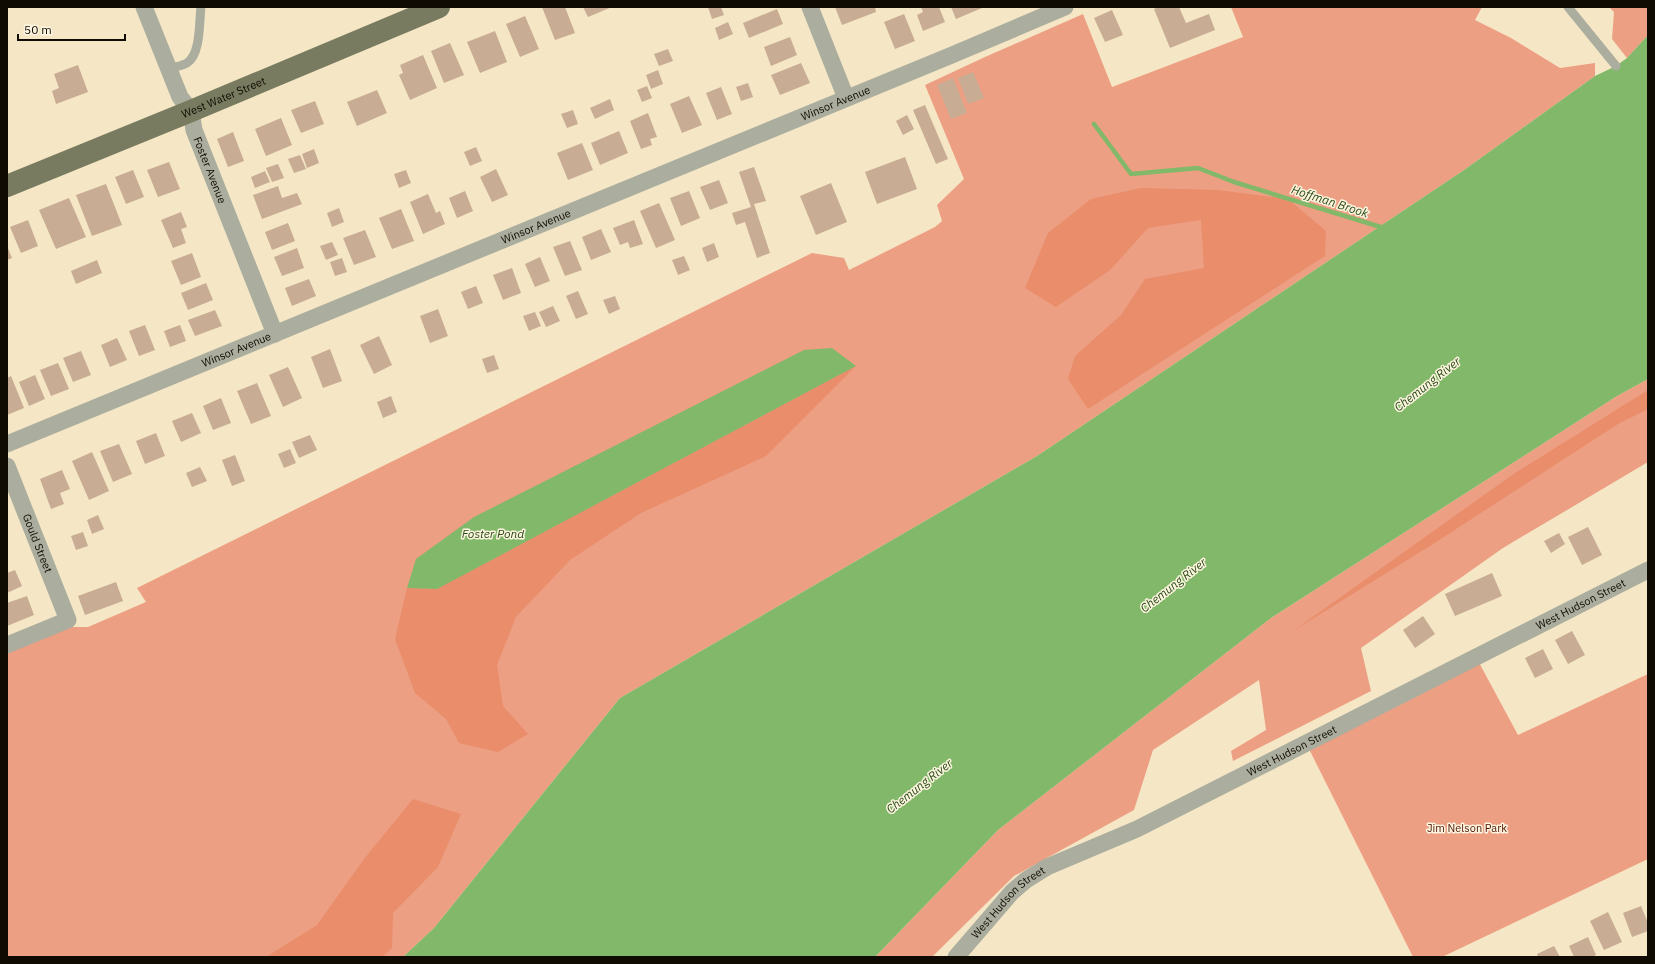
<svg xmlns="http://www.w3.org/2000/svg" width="1655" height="964" font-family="'IBM Plex Sans',sans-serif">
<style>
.green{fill:#ed9f83}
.forest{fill:#e98d6b}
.water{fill:#81b869}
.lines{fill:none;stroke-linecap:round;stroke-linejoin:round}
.stream{stroke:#81b869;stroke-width:4.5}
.building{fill:#c8ac93}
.lane{stroke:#abad9e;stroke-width:9}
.street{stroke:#abad9e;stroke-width:17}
.primary{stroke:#787b60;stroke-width:22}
.labels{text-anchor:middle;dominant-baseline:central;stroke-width:3;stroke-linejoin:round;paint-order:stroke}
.street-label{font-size:11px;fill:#100b02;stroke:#fdf5e0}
.park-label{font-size:11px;fill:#4d1400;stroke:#fdf5e0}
.water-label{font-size:12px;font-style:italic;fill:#264a14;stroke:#fdf5e0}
</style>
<rect width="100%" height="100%" fill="#f5e7c5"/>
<g class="green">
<path d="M1231,7H1482L1475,20L1511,38L1560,68L1595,63V76L1464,170L1037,456L620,698L434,928L403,957H7V652L68,627H88L146,602L137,588L812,253L844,258L849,270L935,227L942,221L937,205L964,179L925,85L985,57L1083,14L1112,87L1243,37Z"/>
<path d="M1609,7H1648V35L1627,58L1612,39L1614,12Z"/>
<path d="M1648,379V462L1503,548L1361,648L1371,691L1233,761L1231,751L1266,730L1259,680L1153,750L1134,810L1014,876L932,957H875L998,830L1271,618L1617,396Z"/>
<path d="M1476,657L1518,735L1648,674V859L1442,957H1413L1306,743Z"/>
</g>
<g class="forest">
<path d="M1141,188L1218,190L1288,199L1326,231L1325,256L1088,409L1068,379L1075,356L1121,315L1145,279L1204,268L1201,220L1148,228L1110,270L1056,307L1025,288L1048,233L1091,199Z"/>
<path d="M856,366L766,456L641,513L570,560L516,617L497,665L503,706L528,734L498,752L459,743L446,719L415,693L395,639L407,588L437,589Z"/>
<path d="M1648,390V409L1618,424L1433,544L1293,631L1515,473Z"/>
<path d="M413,799L461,814L438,867L393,913L392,948L382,957H266L317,925L364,859Z"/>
</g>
<g class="water">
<path d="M1648,35V379L1617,396L1271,618L998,830L875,957H403L434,928L620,698L1037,456L1464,170L1595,76L1616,66L1627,58Z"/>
<path d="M832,348L856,366L437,589L407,588L416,559L474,517L804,350Z"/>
</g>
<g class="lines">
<path class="stream" d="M1094,124L1131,174L1198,168L1234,182L1384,228"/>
</g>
<g class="building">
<path d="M542,7H565L575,33L555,40Z"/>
<path d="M583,7H612L588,17Z"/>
<path d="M708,7H721L724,15L712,19Z"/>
<path d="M835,7H875L876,12L842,25Z"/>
<path d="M921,7H939L945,22L923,31L917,15L923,12Z"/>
<path d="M951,7H982V8L956,19Z"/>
<path d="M1158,7H1179L1186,23L1209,14L1215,30L1170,48L1154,9Z"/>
<path d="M777,9L783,24L749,38L743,23Z"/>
<path d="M1112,10L1123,35L1105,42L1094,18Z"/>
<path d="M904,14L915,41L895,49L884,22Z"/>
<path d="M525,16L539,49L520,57L506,24Z"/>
<path d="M728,22L733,34L719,40L715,28Z"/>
<path d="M495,31L507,62L480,73L467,42Z"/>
<path d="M790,37L797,55L771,66L764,47Z"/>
<path d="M450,43L464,75L444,83L431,51Z"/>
<path d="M668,49L673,61L659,66L654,54Z"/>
<path d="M423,55L437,88L410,100L399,75L403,73L400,65Z"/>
<path d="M801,63L810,83L780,95L771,75Z"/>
<path d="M78,65L88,92L56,104L52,91L59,88L54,74Z"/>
<path d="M658,70L663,84L651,89L646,75Z"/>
<path d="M973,72L984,98L968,104L958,78Z"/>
<path d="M953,78L967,113L951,119L937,85Z"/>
<path d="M748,83L753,97L741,101L736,87Z"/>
<path d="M647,86L652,98L642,102L637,90Z"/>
<path d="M721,87L732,114L717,120L706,93Z"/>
<path d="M377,90L387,113L357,126L347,102Z"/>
<path d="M689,96L702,125L682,133L670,104Z"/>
<path d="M610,99L614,110L595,119L590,108Z"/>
<path d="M315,101L324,124L301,133L291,110Z"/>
<path d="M925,105L948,159L936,164L913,110Z"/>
<path d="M573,110L578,124L567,128L561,114Z"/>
<path d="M648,113L657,137L650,139L652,145L641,149L630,121Z"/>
<path d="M907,115L914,129L903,135L896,121Z"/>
<path d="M281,118L292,145L266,156L255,129Z"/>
<path d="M619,131L628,153L600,165L591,143Z"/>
<path d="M233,132L244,161L228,167L217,139Z"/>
<path d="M582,143L593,170L568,180L557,153Z"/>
<path d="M476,147L482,161L470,166L464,152Z"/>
<path d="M314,149L319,163L307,168L302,154Z"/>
<path d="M300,155L306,169L294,173L288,159Z"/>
<path d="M905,157L917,189L877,204L865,172Z"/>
<path d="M169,162L180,189L158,197L147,170Z"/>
<path d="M278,164L284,178L272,182L266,168Z"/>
<path d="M754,167L766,201L754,204L770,253L757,258L745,222L736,225L732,213L751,207L739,172Z"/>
<path d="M496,169L508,195L492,202L480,177Z"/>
<path d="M133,170L144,197L126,204L115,177Z"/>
<path d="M406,170L411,183L399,188L394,174Z"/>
<path d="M265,171L270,182L255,188L251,177Z"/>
<path d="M719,180L728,203L710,210L700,187Z"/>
<path d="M831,183L847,222L816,235L800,196Z"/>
<path d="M106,184L122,225L92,236L76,195Z"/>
<path d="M278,186L282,198L297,193L302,204L262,219L253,195Z"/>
<path d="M465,191L473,211L457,218L449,198Z"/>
<path d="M689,191L700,218L681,226L670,198Z"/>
<path d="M428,194L436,213L440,211L445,224L423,234L410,202Z"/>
<path d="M69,198L86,237L56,249L39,210Z"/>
<path d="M659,203L675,240L656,248L640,211Z"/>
<path d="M339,208L344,222L332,227L327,213Z"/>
<path d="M401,209L414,241L392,249L379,218Z"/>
<path d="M181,212L187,227L181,229L186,243L173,248L161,220Z"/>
<path d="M28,220L38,246L21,253L10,227Z"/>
<path d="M634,220L643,244L630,248L628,242L620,245L613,228Z"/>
<path d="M288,223L295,241L272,250L265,232Z"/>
<path d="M601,229L611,252L591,260L582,237Z"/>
<path d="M365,230L376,257L354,265L343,238Z"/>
<path d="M570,241L582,270L565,276L553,247Z"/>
<path d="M332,242L338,255L326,260L320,246Z"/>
<path d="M714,243L719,257L707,262L702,248Z"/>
<path d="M7,246L12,258L7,260Z"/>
<path d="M297,248L304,268L282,276L274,257Z"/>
<path d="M192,253L201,277L181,285L171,261Z"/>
<path d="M684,256L690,270L678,275L672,260Z"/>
<path d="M540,257L550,281L535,287L525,264Z"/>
<path d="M342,258L347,272L335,276L330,262Z"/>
<path d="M97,260L102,273L76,284L71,271Z"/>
<path d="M512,268L521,293L503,300L493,275Z"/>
<path d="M309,279L316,296L292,306L285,288Z"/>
<path d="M206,283L213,300L188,310L181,293Z"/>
<path d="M476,286L483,303L468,309L461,292Z"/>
<path d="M578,291L588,314L576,319L566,296Z"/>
<path d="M615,296L620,309L609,314L603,300Z"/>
<path d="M553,306L560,321L546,327L539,312Z"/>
<path d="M438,309L448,336L430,343L420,316Z"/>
<path d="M215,310L222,326L195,336L188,320Z"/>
<path d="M535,312L541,326L529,331L523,316Z"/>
<path d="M145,325L155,350L139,356L129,331Z"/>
<path d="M180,325L186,341L170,347L164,331Z"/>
<path d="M379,336L392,365L374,374L360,345Z"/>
<path d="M117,338L127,360L110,367L101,345Z"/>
<path d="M330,349L342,381L323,388L311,357Z"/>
<path d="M81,351L91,375L73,382L63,358Z"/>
<path d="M494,355L499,369L487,373L482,359Z"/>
<path d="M58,363L69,389L51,396L40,370Z"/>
<path d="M288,367L302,398L283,407L269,375Z"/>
<path d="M35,375L45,399L29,406L19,382Z"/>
<path d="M11,376L24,408L7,415V378Z"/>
<path d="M257,383L271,416L251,424L237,391Z"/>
<path d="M391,396L397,412L383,418L377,402Z"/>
<path d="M221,398L231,423L213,430L203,406Z"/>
<path d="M192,413L201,433L181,442L172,421Z"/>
<path d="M156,433L165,456L145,464L136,441Z"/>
<path d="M310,435L317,450L299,458L292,442Z"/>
<path d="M119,444L132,474L113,482L100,451Z"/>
<path d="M290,449L296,463L284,468L278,454Z"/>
<path d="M92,452L109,491L89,500L72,461Z"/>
<path d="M235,455L245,481L232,486L222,460Z"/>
<path d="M200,467L207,481L192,487L186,473Z"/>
<path d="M62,470L70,489L60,493L64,504L51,509L40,479Z"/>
<path d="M98,515L104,529L92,534L87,520Z"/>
<path d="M1588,527L1602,555L1582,565L1568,537Z"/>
<path d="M83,532L88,546L76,550L71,536Z"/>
<path d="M1559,533L1565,544L1551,553L1544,541Z"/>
<path d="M15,570L22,586L7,593V573Z"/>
<path d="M1492,573L1502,596L1455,616L1445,594Z"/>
<path d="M116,582L123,601L85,615L78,596Z"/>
<path d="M27,596L34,615L7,626V603Z"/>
<path d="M1423,616L1435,634L1415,648L1403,630Z"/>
<path d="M1572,631L1585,655L1568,664L1555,640Z"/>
<path d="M1543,649L1553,669L1535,678L1525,658Z"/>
<path d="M1641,906L1648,923V931L1632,937L1623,913Z"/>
<path d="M1608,912L1622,942L1604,950L1590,921Z"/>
<path d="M1588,937L1596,955L1591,957H1574L1569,946Z"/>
<path d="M1554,946L1560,957H1538L1537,954Z"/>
</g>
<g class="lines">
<g class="lane">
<path d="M1568,7L1616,66"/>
<path d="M169,69C174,67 182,66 187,63C201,54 199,22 201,7"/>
</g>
<g class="street">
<path id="s1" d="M144,7L180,97L191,111L194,130L275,334"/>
<path d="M810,7L846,98"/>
<path id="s2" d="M7,444L952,55L1065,7"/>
<path id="s3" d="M7,466L68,620L7,645"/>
<path id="s4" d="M956,957L1012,892L1026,880L1047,867L1137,829L1648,570"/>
</g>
<path class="primary" id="s5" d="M7,186L191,111L439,7"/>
</g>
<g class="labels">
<g class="street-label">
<text stroke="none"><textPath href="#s5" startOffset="234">West Water Street</textPath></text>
<text stroke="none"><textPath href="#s2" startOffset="896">Winsor Avenue</textPath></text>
<text stroke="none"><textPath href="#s1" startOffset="177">Foster Avenue</textPath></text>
<text stroke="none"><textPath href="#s2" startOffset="572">Winsor Avenue</textPath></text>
<text stroke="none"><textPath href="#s2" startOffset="248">Winsor Avenue</textPath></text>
<text stroke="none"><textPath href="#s3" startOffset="83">Gould Street</textPath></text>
<text stroke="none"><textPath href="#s4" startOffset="724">West Hudson Street</textPath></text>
<text stroke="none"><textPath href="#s4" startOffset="400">West Hudson Street</textPath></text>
<text stroke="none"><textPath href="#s4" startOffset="76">West Hudson Street</textPath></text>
</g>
<g class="park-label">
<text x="1467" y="828">Jim Nelson Park</text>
</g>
<g class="water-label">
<text transform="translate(1330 201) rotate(18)">Hoffman Brook</text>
<text transform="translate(1427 384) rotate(-38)">Chemung River</text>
<text x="493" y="533">Foster Pond</text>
<text transform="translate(1173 585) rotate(-38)">Chemung River</text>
<text transform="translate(919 786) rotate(-38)">Chemung River</text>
</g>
</g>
<rect width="1655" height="964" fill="none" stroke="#100b02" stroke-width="16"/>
<path d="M18 34v6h107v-6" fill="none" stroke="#100b02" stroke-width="2"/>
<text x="24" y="34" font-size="12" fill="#100b02" stroke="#fdf5e0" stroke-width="3" paint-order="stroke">50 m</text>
</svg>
